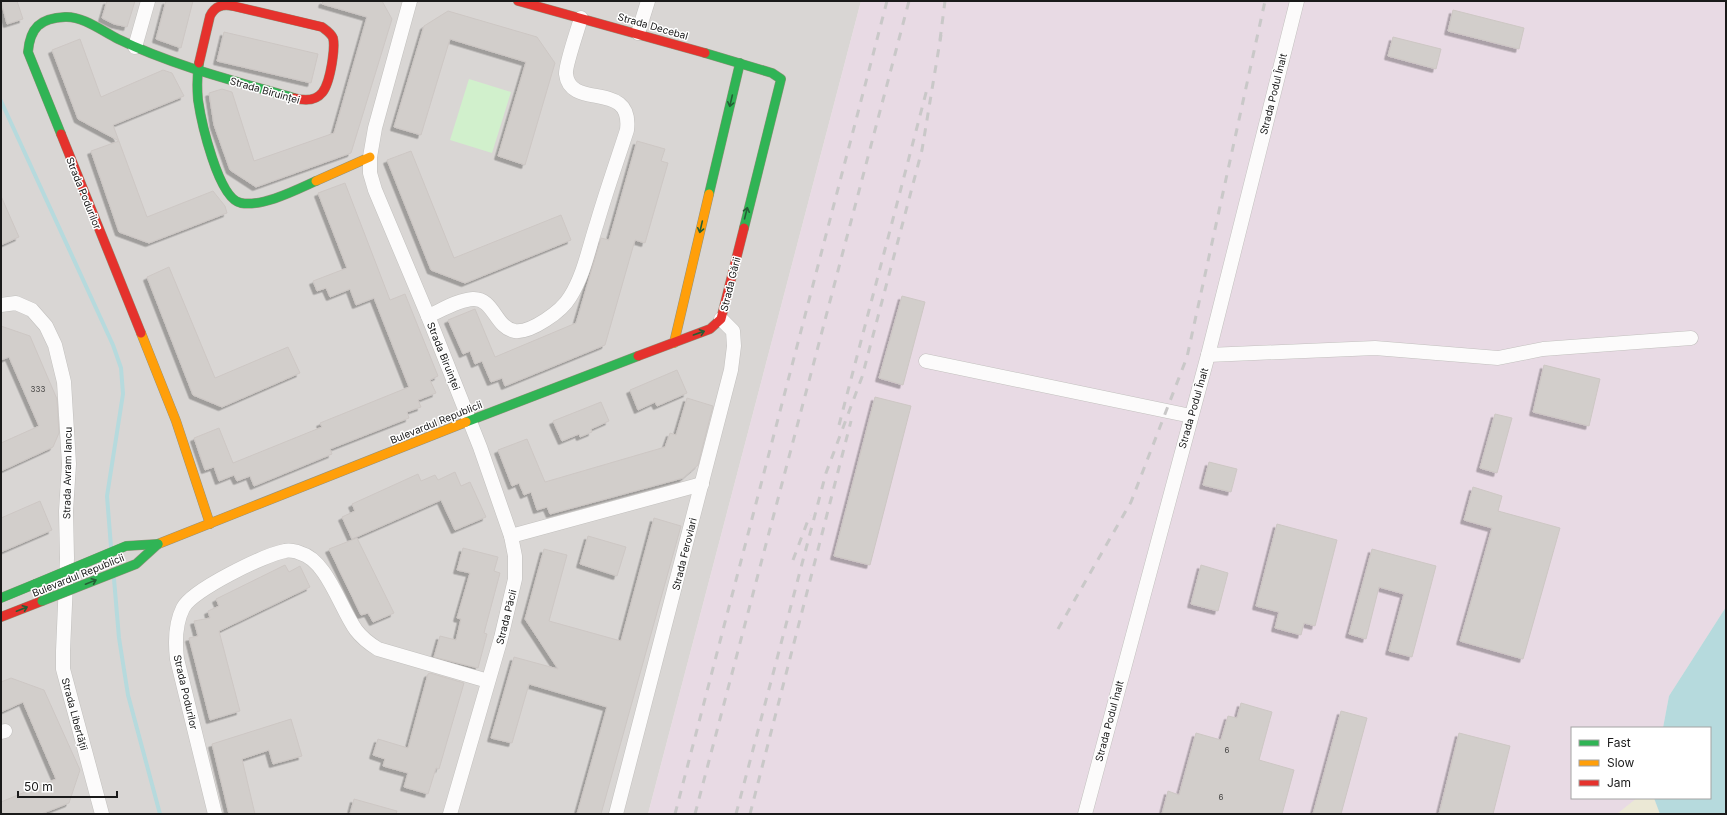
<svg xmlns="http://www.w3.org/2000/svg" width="1727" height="815" font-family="Inter,sans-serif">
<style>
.residential{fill:#d9d6d4}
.industrial{fill:#e8dae4}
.farmland{fill:#ebe8d5}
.park{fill:#d1f0cc}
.water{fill:#b6dadd}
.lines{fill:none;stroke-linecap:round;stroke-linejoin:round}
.stream{stroke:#b6dadd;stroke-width:4}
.building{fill:#d2cecb;stroke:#cdc7c4;filter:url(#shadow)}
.street-casing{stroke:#c2c0be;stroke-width:15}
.fast-casing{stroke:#93917b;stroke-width:10}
.slow-casing{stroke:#93917b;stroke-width:10}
.jam-casing{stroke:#93917b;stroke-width:10}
.street{stroke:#fcfbfb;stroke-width:14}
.fast{stroke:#30b455;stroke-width:9}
.slow{stroke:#ff9f0a;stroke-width:9}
.jam{stroke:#e5322d;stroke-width:9}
.rail{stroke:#c9c8c8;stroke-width:3;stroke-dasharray:8 8;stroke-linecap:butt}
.fast-bridge-casing{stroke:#93917b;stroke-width:10;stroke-linecap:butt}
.fast-bridge{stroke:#30b455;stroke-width:9}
.oneway{stroke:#245f35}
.labels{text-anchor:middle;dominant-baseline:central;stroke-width:3;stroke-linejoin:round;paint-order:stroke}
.number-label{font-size:8px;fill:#484746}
.street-label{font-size:10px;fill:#1a1a1a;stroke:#fff}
</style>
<defs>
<filter id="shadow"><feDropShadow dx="-3.5" dy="3.5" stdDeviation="0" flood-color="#0004"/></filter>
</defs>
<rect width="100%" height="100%" fill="#eae6e2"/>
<path class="residential" d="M1,1H861L648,814H1Z"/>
<path class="industrial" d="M861,1H1726V607L1669,696L1663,728H1572V798H1637L1617,814H648Z"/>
<path class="farmland" d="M1637,798H1654L1660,814H1617Z"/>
<path class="park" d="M469,79L511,92L492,153L450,140Z"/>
<path class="water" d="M1726,607V814H1660L1654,798H1710V728H1663L1669,696Z"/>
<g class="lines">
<g class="stream">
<path d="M1,101L113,345L121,368L123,394L107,496L111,547"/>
<path d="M114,579L119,638L128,695L160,814"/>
</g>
</g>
<g class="building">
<path d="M1,1H17L23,19L7,24Z"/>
<path d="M107,1H135L127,27L114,24L102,18Z"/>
<path d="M166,1H193L181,48L156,39Z"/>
<path d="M323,1H382L392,19L351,153L256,187L230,170L214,125L209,93L222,89L232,92L254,161L334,133L367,17L322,4Z"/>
<path d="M1453,10L1524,28L1519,49L1448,31Z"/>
<path d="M448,11L537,37L555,63L525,165L498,156L526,62L450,39L421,135L394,127L424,26Z"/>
<path d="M224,32L318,54L311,83L217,61Z"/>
<path d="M1393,37L1441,49L1436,69L1388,56Z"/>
<path d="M80,39L101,97L163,70L172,73L184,96L113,125L147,217L213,191L225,206L227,213L149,243L119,232L91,151L119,141L78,119L52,50Z"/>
<path d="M637,141L665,149L661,161L668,163L645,243L635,240L605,345L505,386L502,378L491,382L482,361L475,364L470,351L463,354L448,320L475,309L495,357L576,323L601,238L609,240Z"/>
<path d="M411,151L454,258L561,215L571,240L465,283L431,270L387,160Z"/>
<path d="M345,183L390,300L405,294L438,376L430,380L436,393L418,400L421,407L407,412L409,418L330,449L332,454L254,486L250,476L237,481L234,475L219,481L214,467L205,470L194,438L219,428L233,463L322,427L320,423L409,387L374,298L356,305L350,289L330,297L326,288L317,291L313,281L347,268L318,193Z"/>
<path d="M1,196L19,237L1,245Z"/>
<path d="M169,267L215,378L288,347L300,373L222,407L193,395L147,277Z"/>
<path d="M902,296L925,302L903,385L879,378Z"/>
<path d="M1,326L30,336L57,399L59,433L53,447L1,471V443L39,426L9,357L1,360Z"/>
<path d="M1544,365L1600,379L1589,426L1533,412Z"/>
<path d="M677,370L687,393L657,406L655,402L638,410L630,390Z"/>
<path d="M875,397L911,406L870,565L834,556Z"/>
<path d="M687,398L713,406L698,465L683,478L550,514L547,507L537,510L531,492L524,495L519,483L512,486L498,450L527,439L545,482L665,447L670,433L676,435Z"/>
<path d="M601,402L609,421L591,429L592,432L580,437L579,434L562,441L553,421Z"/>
<path d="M1495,414L1512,418L1497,473L1480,468Z"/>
<path d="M1209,462L1237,469L1231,492L1203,485Z"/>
<path d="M455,472L461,486L470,482L486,517L455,530L441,500L352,539L342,517L355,511L352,504L418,474L421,481L435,475L438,480Z"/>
<path d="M1473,487L1502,496L1498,511L1560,528L1523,659L1460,641L1492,528L1464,520Z"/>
<path d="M40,501L52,530L1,552V518Z"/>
<path d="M654,518L681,526L601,814H577L607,707L529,684L512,743L491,738L514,657L558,669L525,619L544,549L567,555L549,621L621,641Z"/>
<path d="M1277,524L1337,540L1315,626L1304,623L1301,635L1275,628L1279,612L1256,606Z"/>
<path d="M588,536L626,547L617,576L580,564Z"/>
<path d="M357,538L394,613L373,622L368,613L361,615L329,549Z"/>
<path d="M463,548L498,557L494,571L500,573L484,633L487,634L478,668L434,657L440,636L456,640L461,619L457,618L470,573L457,570Z"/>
<path d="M1372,549L1436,566L1412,657L1389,651L1404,594L1379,587L1366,639L1349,634Z"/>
<path d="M285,565L289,572L300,566L310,587L219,631L240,711L210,720L189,638L198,636L194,621L210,618L208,611L219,606L216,599Z"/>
<path d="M1201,565L1228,573L1218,611L1191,604Z"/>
<path d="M430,673L464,683L439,769L436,768L428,794L404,787L408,773L383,766L385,759L373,755L378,739L408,748L428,674Z"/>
<path d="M11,678L44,690L80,770L69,803L41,814H3L1,810V802L56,779L23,702L1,712V682Z"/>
<path d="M1241,703L1272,712L1259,760L1294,770L1282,814H1162L1168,791L1179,795L1196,733L1221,740L1228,716L1237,718Z"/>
<path d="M1341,711L1367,718L1341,814H1313Z"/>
<path d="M291,719L302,756L273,764L269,750L242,759L255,814H229L212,744Z"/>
<path d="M1459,733L1510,746L1493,814H1439Z"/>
<path d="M354,799L397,811L396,814H350Z"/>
</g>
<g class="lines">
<defs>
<g id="street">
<path d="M410,1L375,128L370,157V173L375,190L428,316L480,447L511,536L515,556V579L501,638L450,814"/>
<path d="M638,33L648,1"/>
<path d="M135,47L148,1"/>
<path d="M1,305L16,303L32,310L46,326L55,345L64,382L69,464L66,511L67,558L63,651V669L102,814"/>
<path d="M428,316C442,310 458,300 473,299C494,298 495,328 515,331C531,333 562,311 570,297C584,275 589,247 597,223C606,192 617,161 627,130C633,79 570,111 566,74C565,66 578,29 581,18"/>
<path d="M1208,355L1375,348L1498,358L1543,349L1691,338"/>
<path d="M926,361L1191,416"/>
<path d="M511,536L702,484"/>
<path d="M1,732L5,731"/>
<path d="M215,814L177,659C175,642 175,624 183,608C192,590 264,555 285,551C289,550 296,551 300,553C327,560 340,608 356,630C362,638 370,644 378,649L488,681"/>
<path d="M616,814L731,370L734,346L733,331L721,319"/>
<path d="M1085,814L1208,355L1297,1"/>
</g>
<g id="fast">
<path d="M705,53L772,73L781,79L744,228"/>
<path d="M199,63C197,75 197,88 198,100C201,120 218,199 241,203C263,207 296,190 316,181"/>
<path d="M61,134L28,52C30,28 40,18 65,17C83,16 102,31 118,39C174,66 235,81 294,98"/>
<path d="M709,194L740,63"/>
<path d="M466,422L638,356"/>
<path d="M1,598L35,584"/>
</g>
<g id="slow">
<path d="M316,181L370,157"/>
<path d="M141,333L176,421L210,524"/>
<path d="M674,343L709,194"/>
<path d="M158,544L466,422"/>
</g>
<g id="jam">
<path d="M518,1L705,53"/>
<path d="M199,63L210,16C215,6 222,4 233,6L322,27C326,30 331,33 333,38C335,46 333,55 332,63C328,87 323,106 294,98"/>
<path d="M61,134L141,333"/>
<path d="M638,356L710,329L721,319L744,228"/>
<path d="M1,617L42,601"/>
</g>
</defs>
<use href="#street" class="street-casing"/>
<use href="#fast" class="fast-casing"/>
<use href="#slow" class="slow-casing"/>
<use href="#jam" class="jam-casing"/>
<use href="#street" class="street"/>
<use href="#fast" class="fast"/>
<use href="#slow" class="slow"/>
<use href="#jam" class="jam"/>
<g class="rail">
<path d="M940,40L945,1"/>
<path d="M839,425L927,89"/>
<path d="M793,560L810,515"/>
<path d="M1058,629L1131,502L1187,357L1265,1"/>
<path d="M675,814L887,1"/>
<path d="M695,814L909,1"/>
<path d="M736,814L826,473L862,377L922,150L941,35"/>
<path d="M750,814L851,421"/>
</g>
<defs>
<g id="fast-bridge">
<path d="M35,584L126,546L158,544"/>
<path d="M42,601L136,564L158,544"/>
</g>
</defs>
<use href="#fast-bridge" class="fast-bridge-casing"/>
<use href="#fast-bridge" class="fast-bridge"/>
</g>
<defs><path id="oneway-shaft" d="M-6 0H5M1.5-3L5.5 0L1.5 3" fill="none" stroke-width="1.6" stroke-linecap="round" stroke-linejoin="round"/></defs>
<g class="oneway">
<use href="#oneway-shaft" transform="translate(731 101) rotate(103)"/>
<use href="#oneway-shaft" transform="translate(746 213) rotate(-76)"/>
<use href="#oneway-shaft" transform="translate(701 227) rotate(103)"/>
<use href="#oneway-shaft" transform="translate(699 333) rotate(-19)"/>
<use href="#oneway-shaft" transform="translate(91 582) rotate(-22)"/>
<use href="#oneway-shaft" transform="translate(22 609) rotate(-21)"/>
</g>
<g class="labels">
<g class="number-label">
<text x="38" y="389">333</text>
<text x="1227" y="750">6</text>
<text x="1221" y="797">6</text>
</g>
<g class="street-label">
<text transform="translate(653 26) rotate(16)">Strada Decebal</text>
<text transform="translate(265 90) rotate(16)">Strada Biruinței</text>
<text transform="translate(1273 94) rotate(-76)">Strada Podul Înalt</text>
<text transform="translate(84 193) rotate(68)">Strada Podurilor</text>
<text transform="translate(730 284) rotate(-76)">Strada Gării</text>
<text transform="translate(444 356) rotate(68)">Strada Biruinței</text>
<text transform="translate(1193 408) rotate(-74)">Strada Podul Înalt</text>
<text transform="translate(436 422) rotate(-22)">Bulevardul Republicii</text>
<text transform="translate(67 473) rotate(-89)">Strada Avram Iancu</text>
<text transform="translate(684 554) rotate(-76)">Strada Feroviari</text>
<text transform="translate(78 575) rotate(-22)">Bulevardul Republicii</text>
<text transform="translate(506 617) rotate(-76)">Strada Păcii</text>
<text transform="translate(186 692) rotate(77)">Strada Podurilor</text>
<text transform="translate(75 714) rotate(75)">Strada Libertății</text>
<text transform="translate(1109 721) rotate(-75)">Strada Podul Înalt</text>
</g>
</g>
<rect width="1727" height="815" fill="none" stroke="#1a1a1a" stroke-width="4"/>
<rect x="1571" y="727" width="140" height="72" fill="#ffffff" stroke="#a3a3a3"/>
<rect x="1579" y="740" width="20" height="6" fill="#30b455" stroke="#a3a3a3"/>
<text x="1607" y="747" font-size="12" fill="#1a1a1a">Fast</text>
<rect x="1579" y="760" width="20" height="6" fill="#ff9f0a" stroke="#a3a3a3"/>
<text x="1607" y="767" font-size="12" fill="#1a1a1a">Slow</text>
<rect x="1579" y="780" width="20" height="6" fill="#e5322d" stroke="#a3a3a3"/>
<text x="1607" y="787" font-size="12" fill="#1a1a1a">Jam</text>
<path d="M18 791v6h99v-6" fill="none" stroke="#1a1a1a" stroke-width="2"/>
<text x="24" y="791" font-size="12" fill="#1a1a1a" stroke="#ffffff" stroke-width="3" paint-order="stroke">50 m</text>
</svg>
